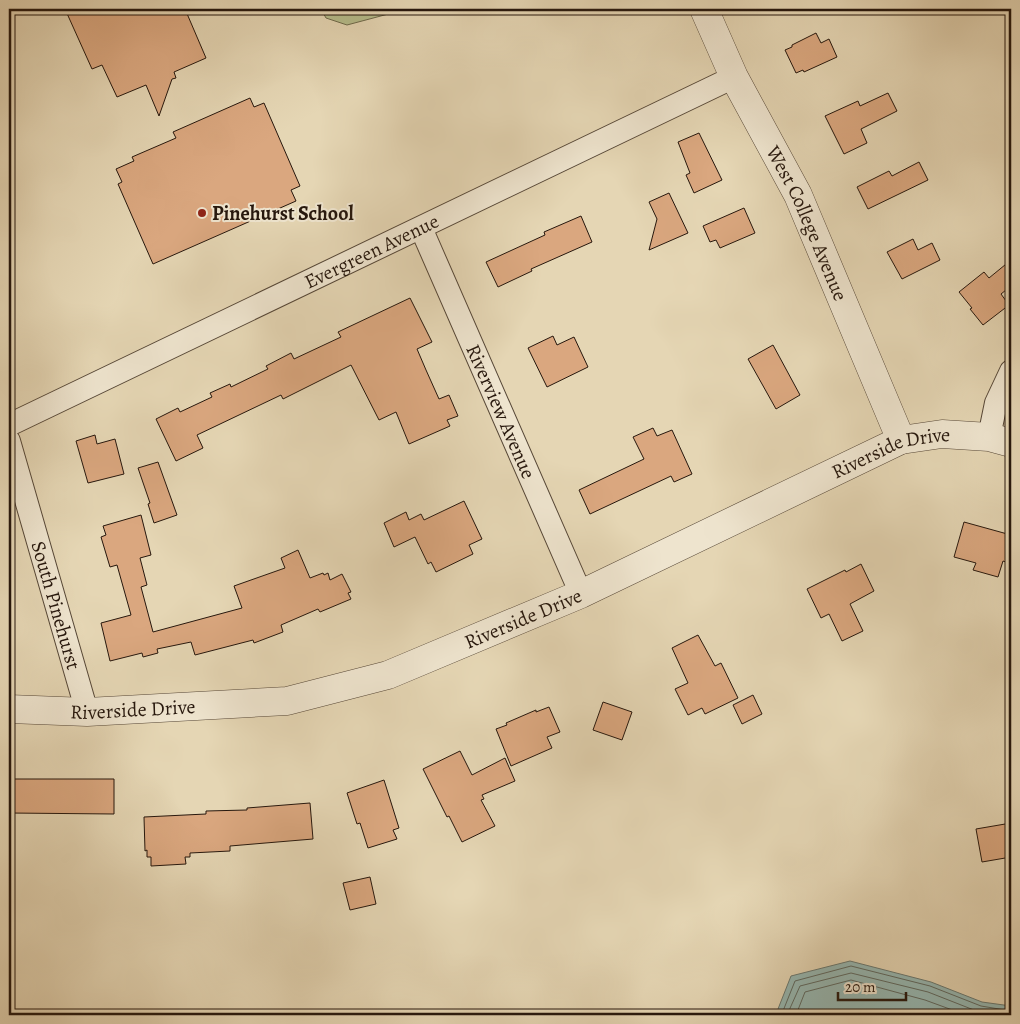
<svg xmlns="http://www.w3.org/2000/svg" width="1020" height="1024" font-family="Alegreya,serif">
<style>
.green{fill:#b6bd8c;stroke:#6e6a4c}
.water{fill:#96b8b3;stroke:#697871}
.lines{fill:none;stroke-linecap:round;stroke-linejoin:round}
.shore{stroke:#5e6860;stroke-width:1}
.building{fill:#daa77f;stroke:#26170d}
.minor-casing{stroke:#564737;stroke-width:24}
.tertiary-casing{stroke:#564737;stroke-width:29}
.minor{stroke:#eee4ce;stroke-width:22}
.tertiary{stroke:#eee4ce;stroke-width:28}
.poi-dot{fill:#8f2418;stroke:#eee4ce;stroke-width:2}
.labels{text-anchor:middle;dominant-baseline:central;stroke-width:4;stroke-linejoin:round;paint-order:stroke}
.poi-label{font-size:20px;font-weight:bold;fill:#26170d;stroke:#eee4ce;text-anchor:start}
.street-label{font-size:20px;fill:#26170d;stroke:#eee4ce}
</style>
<rect width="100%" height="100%" fill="#e5d6b4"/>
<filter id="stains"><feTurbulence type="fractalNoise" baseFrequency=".004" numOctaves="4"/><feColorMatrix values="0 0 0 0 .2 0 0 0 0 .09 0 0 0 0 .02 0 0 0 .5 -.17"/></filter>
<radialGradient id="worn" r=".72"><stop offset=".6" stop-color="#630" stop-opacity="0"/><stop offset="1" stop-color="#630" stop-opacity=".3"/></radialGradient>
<path class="green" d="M321,9H398L392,13L347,25L326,18Z"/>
<path class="water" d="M850,961L931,982L982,1002L1011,1006V1015H772L778,1009L791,976Z"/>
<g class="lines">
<g class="shore">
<path d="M779,1015L783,1011L795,981L851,966L930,986L981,1006L1011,1011"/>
<path d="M787,1015L800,986L851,973L928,992L979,1012L995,1015"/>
<path d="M796,1015L805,992L851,980L925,1000L966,1015"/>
</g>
</g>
<g class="building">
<path d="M65,9H185L206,58L174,72L176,78L172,79L159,116L146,85L117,97L102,65L92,69Z"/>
<path d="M816,33L821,43L829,39L837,57L804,72L803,70L796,73L785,50L792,47V45Z"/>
<path d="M888,93L897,111L861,129L867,143L844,154L825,116L858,101L860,106Z"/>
<path d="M250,98L254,107L264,103L300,186L291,190L296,201L153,264L118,184L122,182L116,169L134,161L132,157L176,138L173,132Z"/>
<path d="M699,133L722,180L694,193L686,175L690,173L678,142Z"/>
<path d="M919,162L928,180L868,209L857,187L889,171L892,176Z"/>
<path d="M669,193L688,233L649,250L657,219L649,202Z"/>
<path d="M744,208L755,233L720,248L716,240L710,242L703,226Z"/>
<path d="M581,216L592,242L531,269L532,271L498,287L486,262L545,235L544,232Z"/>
<path d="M913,239L918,250L932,243L940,260L902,279L887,252Z"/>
<path d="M1011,260V286L1001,294L1009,305L983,325L970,309L972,308L959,292L984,272L989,278Z"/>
<path d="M410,298L432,342L417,349L426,370L439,399L449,395L458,416L447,420L450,426L409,444L396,412L379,420L351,365L283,399L281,395L197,435L203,448L176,461L156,419L178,408L180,412L212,397L210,393L230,384L231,387L268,369L266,366L291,353L294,359L341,337L338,332Z"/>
<path d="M553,336L557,345L574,337L588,367L547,387L528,348Z"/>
<path d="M773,345L800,395L776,409L748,359Z"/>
<path d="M653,428L657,436L672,430L692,474L674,482L671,476L590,514L579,490L644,459L633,437Z"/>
<path d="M95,435L97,444L115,439L124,474L88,483L76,441Z"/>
<path d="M158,462L177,515L154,523L148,504L150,503L138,468Z"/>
<path d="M464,501L482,539L469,545L473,554L436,572L431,562L428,564L415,537L394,547L384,523L406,512L409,520L421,514L424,520Z"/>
<path d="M141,515L151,555L140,558L147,585L141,587L153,632L242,608L234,586L285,568L281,558L298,550L310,578L323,573L324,575L328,573L330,580L342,574L351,592L348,593L351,599L320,612L318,609L281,625L283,632L254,643L253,640L195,655L191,642L157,649L158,653L143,657L142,653L110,661L101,623L131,615L117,565L110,567L101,537L106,535L103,526Z"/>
<path d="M964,522L1011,535V564L1003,561L998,577L973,570L976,563L954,557Z"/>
<path d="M861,564L874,591L850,604L863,631L842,641L829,614L821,618L807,589L845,570L846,572Z"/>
<path d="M698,635L715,666L721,663L738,698L705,714L702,708L688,715L675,689L688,683L672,648Z"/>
<path d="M753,695L762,714L742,724L733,705Z"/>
<path d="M603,702L632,712L622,740L593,730Z"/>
<path d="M549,707L560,732L547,737L552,748L511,766L496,729L507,725L506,723L536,710V712Z"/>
<path d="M460,751L472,775L505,758L515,781L482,795L484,799L481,800L495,826L462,842L449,816L447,817L423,769Z"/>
<path d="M9,779H114V814L9,813Z"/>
<path d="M384,780L399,828L393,830L397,839L368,848L360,823L357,824L347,793Z"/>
<path d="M310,803L313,839L230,846V851L190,853V857H185L186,864L151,866V857H147V850L145,851L144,817L206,814V811L247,810V808Z"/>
<path d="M1011,823V857L982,862L976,829Z"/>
<path d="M370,877L376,904L350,910L343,883Z"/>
</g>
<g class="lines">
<defs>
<g id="minor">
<path id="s1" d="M421,228L581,594"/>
<path id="s2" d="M9,425L734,77"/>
<path d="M989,437L996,403L1011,371"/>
<path id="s3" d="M9,441L87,712"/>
</g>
<g id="tertiary">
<path id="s4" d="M704,9L734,77L798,195L901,440"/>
<path id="s5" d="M9,709L87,712L287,701L388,675L581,594L901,440L942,434L989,437L1011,443"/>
</g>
</defs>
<use href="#minor" class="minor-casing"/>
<use href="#tertiary" class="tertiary-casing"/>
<use href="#minor" class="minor"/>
<use href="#tertiary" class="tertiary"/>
</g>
<circle class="poi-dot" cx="202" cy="213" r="5"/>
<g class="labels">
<g class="poi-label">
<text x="212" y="213">Pinehurst School</text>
</g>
<g class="street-label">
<text stroke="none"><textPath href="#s4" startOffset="238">West College Avenue</textPath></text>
<text stroke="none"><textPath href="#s2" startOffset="402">Evergreen Avenue</textPath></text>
<text stroke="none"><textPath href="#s1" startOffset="200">Riverview Avenue</textPath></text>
<text stroke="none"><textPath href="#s5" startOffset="934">Riverside Drive</textPath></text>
<text stroke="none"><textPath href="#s3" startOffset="171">South Pinehurst</textPath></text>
<text stroke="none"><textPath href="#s5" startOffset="529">Riverside Drive</textPath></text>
<text stroke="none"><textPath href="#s5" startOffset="124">Riverside Drive</textPath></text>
</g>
</g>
<rect width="1020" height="1024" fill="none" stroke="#e5d6b4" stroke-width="30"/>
<rect x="10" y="10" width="1000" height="1004" fill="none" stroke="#26170d" stroke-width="2.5"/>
<rect x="15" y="15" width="990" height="994" fill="none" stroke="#26170d"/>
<path d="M838 992v8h68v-8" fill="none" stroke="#26170d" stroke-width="2.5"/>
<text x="845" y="992" font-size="15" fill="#26170d" stroke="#eee4ce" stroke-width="4" paint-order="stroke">20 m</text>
<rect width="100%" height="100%" filter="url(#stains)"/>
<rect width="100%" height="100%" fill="url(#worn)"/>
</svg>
